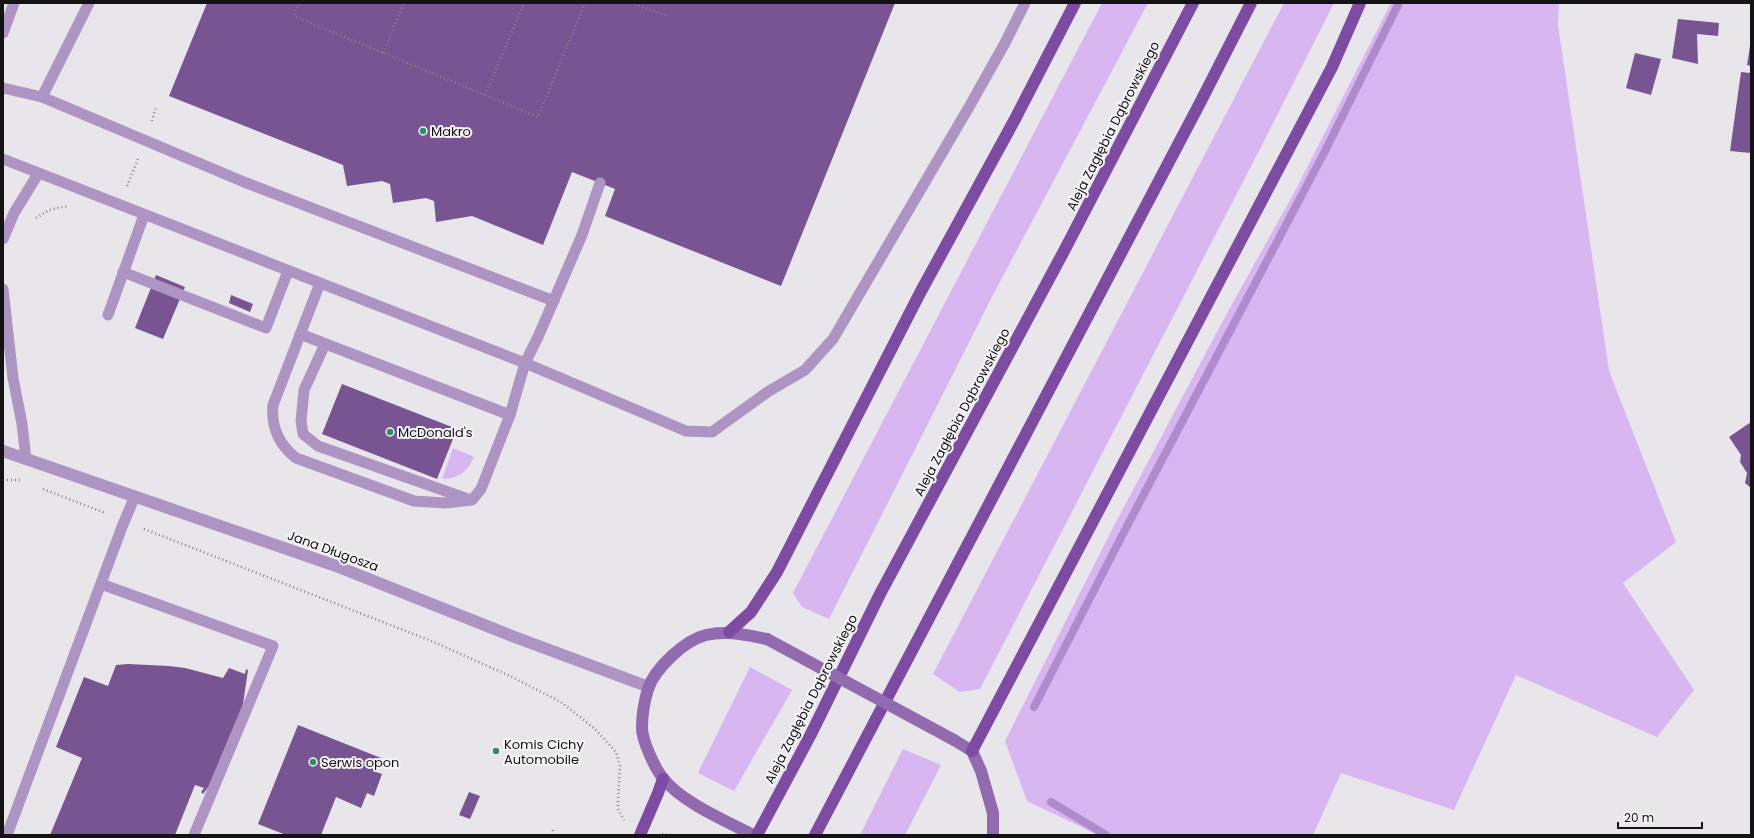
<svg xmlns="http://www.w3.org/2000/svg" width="1754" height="838" font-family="Poppins,sans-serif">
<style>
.green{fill:#d7b6f2}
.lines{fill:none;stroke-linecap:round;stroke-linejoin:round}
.stream{stroke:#af8acd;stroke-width:8}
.building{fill:#785492}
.path{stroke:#848386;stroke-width:2.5;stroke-dasharray:1 3;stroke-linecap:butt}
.lane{stroke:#ae94c3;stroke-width:11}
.street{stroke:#ae94c3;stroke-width:12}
.secondary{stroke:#926ab0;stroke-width:12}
.primary{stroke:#7d4ba1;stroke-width:12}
.secondary-bridge{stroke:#926ab0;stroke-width:12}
.poi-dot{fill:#328c61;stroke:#f6f3f8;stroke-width:1.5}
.labels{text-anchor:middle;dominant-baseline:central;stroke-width:4;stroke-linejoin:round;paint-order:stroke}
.street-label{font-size:13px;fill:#131314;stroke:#f6f3f8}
.poi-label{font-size:13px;fill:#131314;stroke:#f6f3f8;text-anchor:start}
</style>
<rect width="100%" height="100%" fill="#e8e6ea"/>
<g class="green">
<path d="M1102,3H1148L993,295L829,619L802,607L793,593Z"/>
<path d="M1284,3H1334L1260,149L980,689L960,692L933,674Z"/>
<path d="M1391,3H1559L1558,25L1609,371L1676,542L1623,583L1694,690L1657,737L1516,675L1454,810L1341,773L1313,835H1098L1027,801L1005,741L1116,522L1226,315L1294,193Z"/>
<path d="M453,448L474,457C467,472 460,478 442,479Z"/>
<path d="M750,667L792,690L734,791L698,773Z"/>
<path d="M903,749L941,765L905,835H860Z"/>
</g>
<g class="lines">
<g class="stream">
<path d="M1034,707L1126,528L1325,151L1399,3"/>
<path d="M1051,802L1106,835"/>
</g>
</g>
<g class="building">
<path d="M207,3H895L781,286L605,216L615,189L572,172L543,245L472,216L436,222L434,201L426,198L393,203L390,184L382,181L347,186L343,165L169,96Z"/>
<path d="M1678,19L1719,23L1718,36L1697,34L1698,64L1672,58Z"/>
<path d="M1750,46H1751V66L1747,65Z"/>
<path d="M1635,53L1661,59L1651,95L1626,88Z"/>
<path d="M1741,72L1751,73V153L1730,151Z"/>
<path d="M156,275L185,287L163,339L135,328Z"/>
<path d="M231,295L253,304L250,312L229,303Z"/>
<path d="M342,384L457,429L437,479L322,434Z"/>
<path d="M1751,422V488L1745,483L1747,473L1740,462L1741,455L1729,437Z"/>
<path d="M128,664L169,666L185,668L223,678L229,668L245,674L246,669L248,670L242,711L209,786L203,794L201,792L204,788L195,785L175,835H50L82,758L56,747L84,677L108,686L116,665Z"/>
<path d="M298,725L381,758L376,772L382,774L374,796L367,793L361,808L336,797L321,835H286L258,824Z"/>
<path d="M469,792L480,796L470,819L459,815Z"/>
</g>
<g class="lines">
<g class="path">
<path d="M299,3L294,16L538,117L585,3"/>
<path d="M631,3L668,16"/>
<path d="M383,53L404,3"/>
<path d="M485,95L524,3"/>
<path d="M152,121L156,107"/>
<path d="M127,186L138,159"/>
<path d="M36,218L49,210L67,206"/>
<path d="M3,480H20"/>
<path d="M43,489L105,513"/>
<path d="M144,529L429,640L510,676L561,702L595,729L616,752L620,765L618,803V809L624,820"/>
<path d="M662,834L671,835"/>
<path d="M553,835V830"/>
</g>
<g class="lane">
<path d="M3,33L14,3"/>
<path d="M3,88L42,97L244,182L554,301"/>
<path d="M42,97L89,3"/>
<path d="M3,159L525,363L686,431L712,432L769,391L805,370L833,339L969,107L1005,43L1025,3"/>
<path d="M3,239L14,213L38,174"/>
<path d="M123,272L266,328L288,271"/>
<path d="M320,283L273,405C271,427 278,444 296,458L414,501L445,503L472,500L481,489L510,415L525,363L538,337L582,235L600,183"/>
<path d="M3,289L13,378L22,424L26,459"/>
<path d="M108,315L144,215"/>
<path d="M300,334L510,415"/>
<path d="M325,344L304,390L301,421L303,434L318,446L468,499"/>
<path d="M101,584L273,646L194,835"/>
<path d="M7,835L122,527L135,496"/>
</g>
<path class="street" d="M3,451L336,566L512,636L649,687"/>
<g class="secondary">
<path d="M954,740L972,751L981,771L993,813V835"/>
<path d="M753,835C726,821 681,802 663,778C655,769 642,740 642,728C642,715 644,702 648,689C655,668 685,640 706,635C727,630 746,635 767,639"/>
</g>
<g class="primary">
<path d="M729,632L751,612L777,572L920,293L1014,121L1075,3"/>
<path d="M972,751L1332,67L1360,3"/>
<path d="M640,835L658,793L663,779"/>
<path d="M757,835L810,736L880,594L1064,251L1193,3"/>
<path d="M815,835L1201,101L1251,3"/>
</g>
<path class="secondary-bridge" d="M767,639L954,740"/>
</g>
<g class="poi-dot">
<circle cx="423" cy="131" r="4"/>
<circle cx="390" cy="432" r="4"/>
<circle cx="496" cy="751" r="4"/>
<circle cx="313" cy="762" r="4"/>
</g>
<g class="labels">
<g class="street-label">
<text transform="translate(1113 126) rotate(-63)">Aleja Zagłębia Dąbrowskiego</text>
<text transform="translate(962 412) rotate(-62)">Aleja Zagłębia Dąbrowskiego</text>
<text transform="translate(333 551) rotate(20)">Jana Długosza</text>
<text transform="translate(811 699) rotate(-63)">Aleja Zagłębia Dąbrowskiego</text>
</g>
<g class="poi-label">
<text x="431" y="131">Makro</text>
<text x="398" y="432">McDonald's</text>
<text x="504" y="744">Komis Cichy<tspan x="504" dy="15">Automobile</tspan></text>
<text x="321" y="762">Serwis opon</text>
</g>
</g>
<rect width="1754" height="838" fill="none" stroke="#131314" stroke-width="8"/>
<path d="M1618 822v6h84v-6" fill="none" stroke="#131314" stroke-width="2"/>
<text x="1624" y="822" font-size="12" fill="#131314" stroke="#f6f3f8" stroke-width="3" paint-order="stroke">20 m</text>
</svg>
